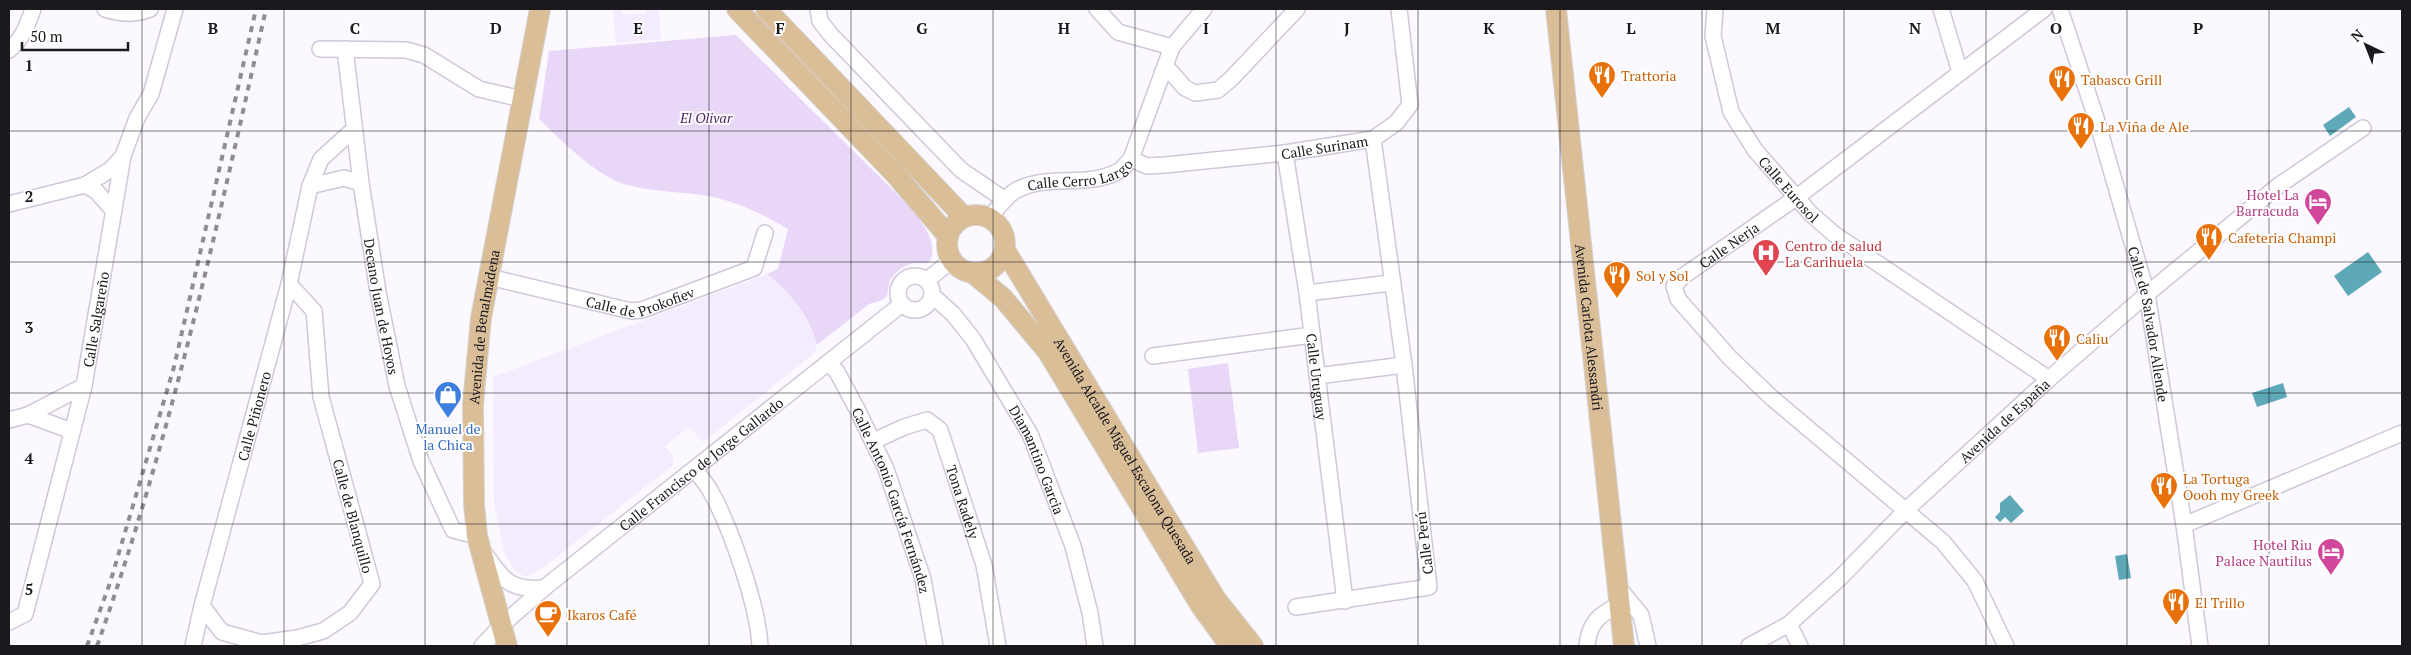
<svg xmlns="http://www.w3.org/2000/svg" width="2411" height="655" font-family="'PT Serif',serif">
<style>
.built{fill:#f5ebfe}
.green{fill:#e8d7f7}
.water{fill:#5da9b7}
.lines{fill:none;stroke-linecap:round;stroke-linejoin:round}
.minor-casing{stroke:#d0c7d8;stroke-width:18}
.major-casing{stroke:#d6d5d6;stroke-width:22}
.minor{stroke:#fff;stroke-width:15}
.major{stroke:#dabe98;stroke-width:20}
.rail{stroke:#908c93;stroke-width:4;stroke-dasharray:6 6;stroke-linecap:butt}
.grid{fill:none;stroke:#1b181e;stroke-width:1;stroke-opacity:0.55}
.labels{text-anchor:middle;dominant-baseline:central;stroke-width:4;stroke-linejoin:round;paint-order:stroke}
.food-label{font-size:14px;fill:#c56008;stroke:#fff;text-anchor:start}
.park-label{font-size:14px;font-style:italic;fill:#4d2765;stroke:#fff}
.street-label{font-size:14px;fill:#1b181e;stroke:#fff}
.hotel-label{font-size:14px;fill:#b23c85;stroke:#fff;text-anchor:end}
.health-label{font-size:14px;fill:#be3a42;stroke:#fff;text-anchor:start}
.shop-label{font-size:14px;fill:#366cbe;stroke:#fff}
.grid-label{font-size:16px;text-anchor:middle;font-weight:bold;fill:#1b181e;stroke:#fff;stroke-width:4;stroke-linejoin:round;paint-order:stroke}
</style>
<rect width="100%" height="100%" fill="#fcf8ff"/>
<g class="built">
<path d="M621,9L622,15L646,13L645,9H659L661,39L616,43L613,10Z"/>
<path d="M767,274L785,288L802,313L815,337L816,352L703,442L689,427L665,446L674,458L672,466L544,567L528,576H523L515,570L504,552L494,503L493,377Z"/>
</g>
<g class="green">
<path d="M736,35L914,211C923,225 941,247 928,263H912L900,269L890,279L887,296L882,300L869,304L817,345C810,317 789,291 767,274L778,269L788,229C766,216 744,205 718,198C689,191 657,193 627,185C596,176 562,141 539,119L549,51Z"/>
<path d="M1228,363L1239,448L1198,453L1188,369Z"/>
</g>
<g class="water">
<path d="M2349,107L2356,117L2330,136L2323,125Z"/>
<path d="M2368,252L2382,272L2348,296L2334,276Z"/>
<path d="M2283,383L2287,397L2257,407L2252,393Z"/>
<path d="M2010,495L2024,511L2011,523L2005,517L2000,522L1995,517L2000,512V503Z"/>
<path d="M2127,554L2131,578L2119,580L2115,556Z"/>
</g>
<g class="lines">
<defs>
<g id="minor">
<path d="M105,9C122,14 134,15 150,9"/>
<path d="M818,9L820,21L831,35L961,170L1005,200"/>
<path d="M1097,9L1118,32L1172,47"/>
<path id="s1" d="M1715,9L1713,36L1731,112L1755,150L1811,214L1834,234L2049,379"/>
<path d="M1941,9L1960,72"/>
<path id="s2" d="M2060,9L2096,118L2147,294L2184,525L2200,646"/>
<path d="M320,49L406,50L424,55L479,89L522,99"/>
<path id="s3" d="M345,49L361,183L378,292L397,386L421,461L453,530L477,536"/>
<path d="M9,50C22,40 28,24 33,9"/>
<path d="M1163,71H1170L1185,88L1195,93L1218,90L1231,79L1297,9"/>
<path id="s4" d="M1285,153L1307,293L1345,601"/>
<path id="s5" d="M1131,159L1147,166L1165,165L1285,153L1373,139L1396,123L1410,105L1399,9"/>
<path d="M85,185L96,191L114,211"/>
<path d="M310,186L344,178L361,183"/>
<path d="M9,204L85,185L110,170L123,156"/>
<path id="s6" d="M989,219C997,209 1004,198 1015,191C1045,173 1086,188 1117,172C1122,170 1127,163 1131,159L1172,47L1204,9"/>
<circle cx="915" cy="293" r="17"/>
<path id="s7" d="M489,277L631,311L642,310L754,268L765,233"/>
<path d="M927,280L951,261"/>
<path d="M1307,293L1391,283"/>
<path id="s8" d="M933,296L953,314L973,339L1030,434L1073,546L1090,613L1095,646"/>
<path d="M1153,356L1312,335"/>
<path id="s9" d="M829,363L837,372L857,409L886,469L923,579L935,646"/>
<path d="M1317,376L1404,365"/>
<path d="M28,415L72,431"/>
<path d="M9,420L28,415L84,386"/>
<path id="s10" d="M874,441L904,427L927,420L940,430L984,565L998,646"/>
<path d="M695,470C700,477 707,484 711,492C731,528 758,606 760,646"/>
<path d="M2184,525L2402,433"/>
<path d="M486,555C504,581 511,591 544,588"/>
<path d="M1618,587L1641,615L1648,646"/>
<path d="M202,606L222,632L262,643L297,638L323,631L350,613L372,584L321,397L314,311L289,284"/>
<path d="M1296,607L1429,587L1404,365L1373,139"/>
<path id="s11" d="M9,622L25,614L84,386L123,156L137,118L151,94L175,9"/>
<path d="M1789,624L1800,646"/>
<path id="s12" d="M193,646L202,606L289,284L310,186L321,159L353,130"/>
<path id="s13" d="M482,646L502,625L544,588L902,304"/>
<path d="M1587,646C1589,622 1599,615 1620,604"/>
<path id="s14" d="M1749,646L1789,624L1840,578L1906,510L2049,379L2147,294L2278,186L2363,128"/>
<path id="s15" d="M2006,646L1975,581L1943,542L1772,398L1730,358L1678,299L1674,286L1682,277L1797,197L2044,9"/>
</g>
<g id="major">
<path d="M737,9L896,175L948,236"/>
<path d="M766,9L964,217"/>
<path id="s16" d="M1556,9L1624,646"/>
<circle cx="976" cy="244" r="29"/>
<path id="s17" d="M1005,250L1215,598L1253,646"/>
<path d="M974,274L1003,298L1048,352L1201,606L1230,646"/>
<path id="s18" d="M507,646L477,536L474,504L473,404L481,318L540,9"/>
</g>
</defs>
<use href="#minor" class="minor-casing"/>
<use href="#major" class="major-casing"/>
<use href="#minor" class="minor"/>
<use href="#major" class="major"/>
<g class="rail">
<path d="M87,646L110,583L174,367L256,9"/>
<path d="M97,646C171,438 218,223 266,9"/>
</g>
</g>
<path class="grid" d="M142,9V646M284,9V646M425,9V646M567,9V646M709,9V646M851,9V646M993,9V646M1135,9V646M1276,9V646M1418,9V646M1560,9V646M1702,9V646M1844,9V646M1986,9V646M2127,9V646M2269,9V646M9,131H2402M9,262H2402M9,393H2402M9,524H2402"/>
<defs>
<symbol id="restaurant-pin" viewBox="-11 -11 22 30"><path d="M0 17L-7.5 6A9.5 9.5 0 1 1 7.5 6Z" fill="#e8710a" stroke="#fff"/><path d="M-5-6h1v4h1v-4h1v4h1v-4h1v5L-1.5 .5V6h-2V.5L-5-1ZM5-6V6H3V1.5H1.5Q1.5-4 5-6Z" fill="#fff"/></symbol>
<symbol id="hotel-pin" viewBox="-11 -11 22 30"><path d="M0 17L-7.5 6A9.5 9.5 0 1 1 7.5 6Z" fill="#d1479c" stroke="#fff"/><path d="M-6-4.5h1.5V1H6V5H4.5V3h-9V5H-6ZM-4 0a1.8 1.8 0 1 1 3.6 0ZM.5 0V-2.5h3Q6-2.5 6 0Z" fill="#fff"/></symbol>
<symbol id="hospital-pin" viewBox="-11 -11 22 30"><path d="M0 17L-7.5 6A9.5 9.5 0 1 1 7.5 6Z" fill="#e0444e" stroke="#fff"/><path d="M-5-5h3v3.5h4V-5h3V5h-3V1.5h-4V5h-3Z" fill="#fff"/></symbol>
<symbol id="shop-pin" viewBox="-11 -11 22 30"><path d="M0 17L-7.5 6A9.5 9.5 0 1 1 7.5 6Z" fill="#3f7fe0" stroke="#fff"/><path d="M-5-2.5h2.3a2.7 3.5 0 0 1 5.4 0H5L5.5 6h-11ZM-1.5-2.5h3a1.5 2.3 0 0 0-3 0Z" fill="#fff"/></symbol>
<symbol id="cafe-pin" viewBox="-11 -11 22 30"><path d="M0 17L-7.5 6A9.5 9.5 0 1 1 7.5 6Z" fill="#e8710a" stroke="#fff"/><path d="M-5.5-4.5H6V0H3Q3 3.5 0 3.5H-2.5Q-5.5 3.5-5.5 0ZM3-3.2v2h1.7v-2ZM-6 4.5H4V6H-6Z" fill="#fff"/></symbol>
</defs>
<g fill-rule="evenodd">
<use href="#restaurant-pin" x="1586" y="59" width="32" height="43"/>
<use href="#restaurant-pin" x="2046" y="63" width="32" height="43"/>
<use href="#restaurant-pin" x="2065" y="110" width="32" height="43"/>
<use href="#hotel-pin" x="2302" y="186" width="32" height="43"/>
<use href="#restaurant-pin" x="2193" y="221" width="32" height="43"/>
<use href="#hospital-pin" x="1750" y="237" width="32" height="43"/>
<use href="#restaurant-pin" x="1601" y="259" width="32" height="43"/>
<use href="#restaurant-pin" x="2041" y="322" width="32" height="43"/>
<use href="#shop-pin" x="432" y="379" width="32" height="43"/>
<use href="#restaurant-pin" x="2148" y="470" width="32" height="43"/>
<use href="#hotel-pin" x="2315" y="536" width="32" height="43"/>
<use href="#restaurant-pin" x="2160" y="586" width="32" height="43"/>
<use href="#cafe-pin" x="532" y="598" width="32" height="43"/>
</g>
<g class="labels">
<g class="food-label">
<text x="1621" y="75">Trattoria</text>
<text x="2081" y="79">Tabasco Grill</text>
<text x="2100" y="126">La Viña de Ale</text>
<text x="2228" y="237">Cafeteria Champi</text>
<text x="1636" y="275">Sol y Sol</text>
<text x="2076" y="338">Caliu</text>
<text x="2183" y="478">La Tortuga<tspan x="2183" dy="16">Oooh my Greek</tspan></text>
<text x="2195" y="602">El Trillo</text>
<text x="567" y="614">Ikaros Café</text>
</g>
<g class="park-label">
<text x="706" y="117">El Olivar</text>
</g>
<g class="street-label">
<text stroke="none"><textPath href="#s5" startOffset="196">Calle Surinam</textPath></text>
<text stroke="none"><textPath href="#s6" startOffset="106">Calle Cerro Largo</textPath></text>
<text stroke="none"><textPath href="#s1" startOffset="202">Calle Eurosol</textPath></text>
<text stroke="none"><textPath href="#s15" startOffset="565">Calle Nerja</textPath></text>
<text stroke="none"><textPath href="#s7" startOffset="156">Calle de Prokofiev</textPath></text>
<text stroke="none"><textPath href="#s3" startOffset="260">Decano Juan de Hoyos</textPath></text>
<text stroke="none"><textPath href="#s11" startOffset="321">Calle Salgareño</textPath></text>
<text stroke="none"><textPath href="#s2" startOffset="328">Calle de Salvador Allende</textPath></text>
<text stroke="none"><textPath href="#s18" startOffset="324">Avenida de Benalmádena</textPath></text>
<text stroke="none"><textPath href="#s16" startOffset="320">Avenida Carlota Alessandri</textPath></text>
<text stroke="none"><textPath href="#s4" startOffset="226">Calle Uruguay</textPath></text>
<text stroke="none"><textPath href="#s12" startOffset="238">Calle Piñonero</textPath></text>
<text stroke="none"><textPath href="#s14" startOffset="342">Avenida de España</textPath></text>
<text stroke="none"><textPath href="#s17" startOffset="234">Avenida Alcalde Miguel Escalona Quesada</textPath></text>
<text stroke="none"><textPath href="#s8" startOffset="196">Diamantino Garcia</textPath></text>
<text stroke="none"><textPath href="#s13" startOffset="285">Calle Francisco de Jorge Gallardo</textPath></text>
<text stroke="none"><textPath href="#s9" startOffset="152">Calle Antonio García Fernández</textPath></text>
<text stroke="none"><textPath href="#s10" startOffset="149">Tona Radely</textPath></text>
<text transform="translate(353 516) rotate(75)">Calle de Blanquillo</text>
<text transform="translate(1424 543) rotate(-97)">Calle Perú</text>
</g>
<g class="hotel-label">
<text x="2299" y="194">Hotel La<tspan x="2299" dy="16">Barracuda</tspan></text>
<text x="2312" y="544">Hotel Riu<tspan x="2312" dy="16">Palace Nautilus</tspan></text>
</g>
<g class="health-label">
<text x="1785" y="245">Centro de salud<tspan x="1785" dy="16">La Carihuela</tspan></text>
</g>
<g class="shop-label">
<text x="448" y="428">Manuel de<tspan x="448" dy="16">la Chica</tspan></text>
</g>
</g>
<g class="grid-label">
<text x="213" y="34">B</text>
<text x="355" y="34">C</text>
<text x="496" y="34">D</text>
<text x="638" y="34">E</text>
<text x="780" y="34">F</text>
<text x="922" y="34">G</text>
<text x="1064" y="34">H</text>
<text x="1206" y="34">I</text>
<text x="1347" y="34">J</text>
<text x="1489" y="34">K</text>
<text x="1631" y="34">L</text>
<text x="1773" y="34">M</text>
<text x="1915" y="34">N</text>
<text x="2056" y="34">O</text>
<text x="2198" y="34">P</text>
<text x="29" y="71">1</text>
<text x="29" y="202">2</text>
<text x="29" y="333">3</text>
<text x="29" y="464">4</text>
<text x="29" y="595">5</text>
</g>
<rect width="2411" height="655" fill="none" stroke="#1b181e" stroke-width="20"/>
<g transform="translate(2366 45) rotate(317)" stroke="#ffffff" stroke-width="4" paint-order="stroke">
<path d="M0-4L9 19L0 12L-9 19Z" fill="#1b181e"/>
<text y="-8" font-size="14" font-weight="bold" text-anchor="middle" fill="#1b181e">N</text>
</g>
<path d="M22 42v8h106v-8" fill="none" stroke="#1b181e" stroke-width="2.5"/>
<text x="30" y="42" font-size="15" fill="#1b181e" stroke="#ffffff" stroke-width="4" paint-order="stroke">50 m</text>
</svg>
